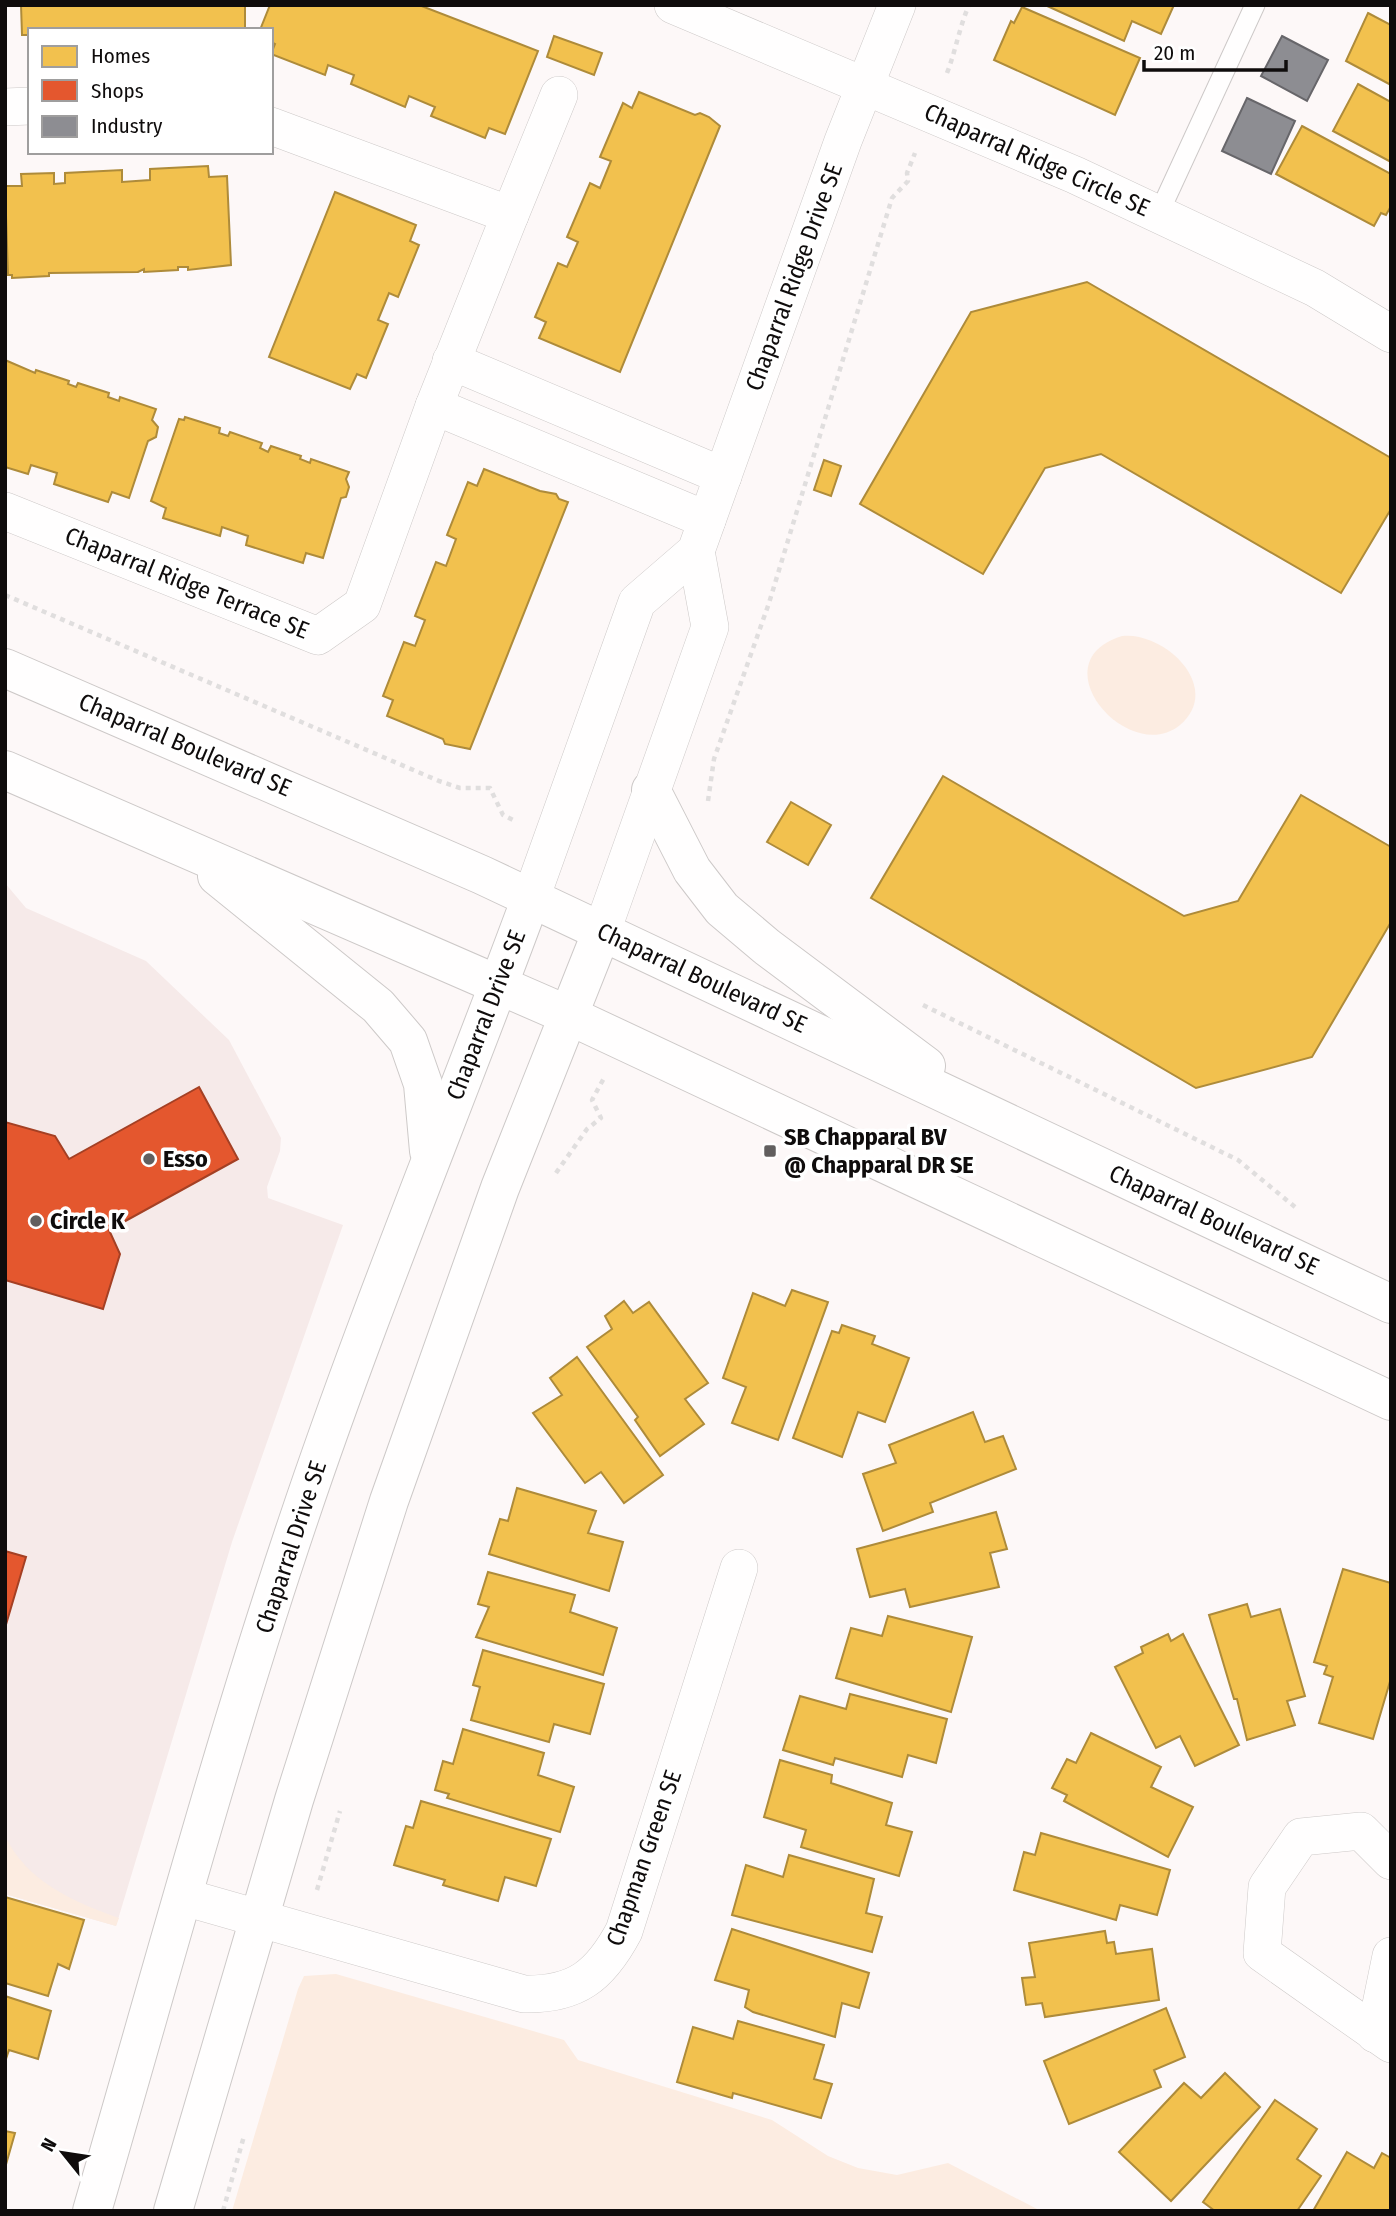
<svg xmlns="http://www.w3.org/2000/svg" width="1396" height="2216" font-family="'Fira Sans Condensed',sans-serif">
<style>
.built{fill:#f6eae9}
.green{fill:#fcece1}
.homes{fill:#f2c14e;stroke:#ae8b3a;stroke-width:2}
.shops{fill:#e4572e;stroke:#a44024;stroke-width:2}
.industry{fill:#8d8d92;stroke:#67666a;stroke-width:2}
.lines{fill:none;stroke-linecap:round;stroke-linejoin:round}
.lane-casing{stroke:#cdc9c8;stroke-width:21}
.street-casing{stroke:#cdc9c8;stroke-width:38}
.secondary-casing{stroke:#cdc9c8;stroke-width:40}
.path{stroke:#e0dede;stroke-width:4.5;stroke-dasharray:5 5;stroke-linecap:butt}
.lane{stroke:#fffefe;stroke-width:19}
.street{stroke:#fffefe;stroke-width:37}
.secondary{stroke:#fffefe;stroke-width:38}
.poi-dot{fill:#625f5f;stroke:#fff;stroke-width:2.5}
.labels{text-anchor:middle;dominant-baseline:central;stroke-width:7;stroke-linejoin:round;paint-order:stroke}
.street-label{font-size:24px;fill:#0f0c0c;stroke:#fff}
.poi-label{font-size:24px;font-weight:bold;fill:#0f0c0c;stroke:#fff;text-anchor:start}
</style>
<rect width="100%" height="100%" fill="#fdf8f8"/>
<path class="built" d="M5,883L26,908L146,961L229,1040L281,1138L280,1151L267,1187L268,1198L343,1225L232,1542L116,1926L5,1894Z"/>
<g class="green">
<path d="M1122,636C1164,631 1224,687 1180,725C1129,767 1037,662 1122,636Z"/>
<path d="M5,1836C27,1882 74,1902 119,1918L116,1926L5,1894Z"/>
<path d="M336,1974L564,2040L578,2060L772,2120L828,2156L858,2168L897,2175L948,2163L1041,2211H232L298,1989L304,1976Z"/>
</g>
<g class="homes">
<path d="M21,5H245V30H30V35H22Z"/>
<path d="M270,5H419L538,51L505,134L489,128L485,138L431,116L435,107L409,96L405,107L351,84L354,75L328,65L325,75L271,54L275,44L271,42V30H260Z"/>
<path d="M1045,5H1174L1161,34L1132,21L1124,41Z"/>
<path d="M1022,7L1140,58L1115,115L994,60L1011,21L1014,23Z"/>
<path d="M1368,13L1391,25V85L1346,61Z"/>
<path d="M554,36L602,53L594,75L547,57Z"/>
<path d="M1358,84L1391,102V162L1333,131Z"/>
<path d="M639,92L695,115L700,113L709,117L720,126L620,372L539,338L546,322L535,317L558,263L567,267L578,242L567,237L590,183L600,188L611,161L600,157L623,103L632,108Z"/>
<path d="M1302,126L1391,174V206L1386,215L1381,213L1374,226L1276,174Z"/>
<path d="M208,166L209,177L227,176L231,265L188,270V267H178V270L144,272V269L138,272L49,273V276L12,278V275H8L5,186H22L21,174L54,173V184L65,183V173L122,170V182L150,180V169Z"/>
<path d="M335,192L416,225L410,241L419,245L398,297L389,293L378,320L388,324L366,378L357,374L350,389L269,357Z"/>
<path d="M1087,282L1391,458V509L1341,593L1101,454L1045,468L983,574L860,504L971,312Z"/>
<path d="M5,360L35,373L36,370L69,381L68,384L76,387L78,383L109,393L108,397L119,401L120,397L156,409L152,420L158,427L156,437L148,441L129,498L112,492L108,502L54,484L57,473L31,465L28,474L5,467Z"/>
<path d="M185,417L220,428L219,433L228,436L230,432L262,443L260,448L268,452L271,446L301,456L300,459L310,463L311,459L349,472L346,479L349,487L346,497L341,498L323,558L306,553L303,563L246,545L248,536L222,527L220,536L163,518L166,508L151,501L179,419L184,420Z"/>
<path d="M824,460L841,466L831,496L814,490Z"/>
<path d="M484,469L540,491L556,494L559,499L568,502L470,749L445,744L443,739L387,716L393,700L383,696L404,642L415,646L425,620L415,616L436,562L446,566L456,539L447,535L468,482L477,486Z"/>
<path d="M943,776L1184,916L1238,901L1301,795L1391,847V922L1312,1057L1196,1088L871,898Z"/>
<path d="M791,802L831,825L808,865L767,842Z"/>
<path d="M792,1290L828,1302L778,1440L732,1423L746,1387L723,1378L753,1293L785,1306Z"/>
<path d="M624,1301L633,1313L649,1302L708,1383L685,1399L704,1424L660,1456L635,1420L638,1417L587,1347L612,1329L605,1316Z"/>
<path d="M842,1325L875,1336L872,1344L909,1358L885,1422L858,1412L842,1457L793,1438L832,1331L839,1333Z"/>
<path d="M577,1357L663,1475L624,1503L601,1472L585,1483L533,1413L562,1395L550,1378Z"/>
<path d="M973,1412L985,1442L1003,1436L1016,1469L930,1503L933,1512L883,1531L863,1474L896,1463L889,1445Z"/>
<path d="M517,1488L596,1511L588,1533L623,1542L609,1591L489,1554L500,1519L508,1521Z"/>
<path d="M996,1512L1007,1549L990,1553L999,1587L910,1607L905,1589L870,1597L857,1549Z"/>
<path d="M1343,1569L1391,1583V1678L1373,1739L1319,1723L1333,1677L1324,1674L1327,1666L1314,1662Z"/>
<path d="M488,1572L575,1595L570,1612L617,1628L603,1675L476,1637L489,1607L478,1604Z"/>
<path d="M1247,1604L1251,1617L1280,1609L1305,1696L1287,1701L1295,1725L1247,1740L1237,1699H1234L1209,1615Z"/>
<path d="M888,1616L972,1637L951,1712L836,1678L851,1628L882,1636Z"/>
<path d="M1168,1634L1171,1641L1183,1634L1239,1745L1195,1766L1180,1736L1156,1748L1115,1667L1143,1653L1141,1647Z"/>
<path d="M483,1650L604,1684L590,1734L554,1724L549,1742L471,1720L480,1687L473,1685Z"/>
<path d="M850,1694L947,1719L936,1763L908,1755L902,1777L835,1758L833,1765L783,1750L800,1696L846,1709Z"/>
<path d="M463,1729L544,1753L538,1775L574,1787L560,1832L447,1798L449,1794L435,1790L443,1761L453,1764Z"/>
<path d="M1091,1733L1161,1767L1151,1787L1193,1807L1168,1857L1064,1801L1067,1795L1052,1788L1067,1759L1076,1763Z"/>
<path d="M780,1760L832,1775L831,1783L892,1803L886,1825L912,1832L899,1876L801,1847L806,1830L764,1817Z"/>
<path d="M421,1801L551,1839L536,1886L505,1877L498,1901L443,1885L445,1880L394,1865L406,1826L413,1828Z"/>
<path d="M1041,1833L1170,1870L1157,1915L1120,1905L1116,1920L1014,1890L1024,1852L1035,1855Z"/>
<path d="M789,1855L874,1879L866,1913L882,1917L872,1952L732,1915L746,1865L783,1877Z"/>
<path d="M5,1897L84,1920L69,1969L58,1964L48,1996L5,1983Z"/>
<path d="M732,1929L869,1973L859,2008L842,2003L835,2037L753,2012L745,2007L749,1990L715,1980Z"/>
<path d="M1105,1931L1107,1943L1114,1942L1116,1954L1152,1949L1159,2000L1045,2017L1042,2003L1026,2005L1022,1978L1035,1977L1029,1943Z"/>
<path d="M5,1996L51,2011L38,2059L9,2050L5,2062Z"/>
<path d="M1166,2008L1185,2057L1154,2070L1161,2087L1069,2124L1044,2061Z"/>
<path d="M738,2021L824,2045L814,2079L832,2084L821,2118L733,2093L732,2098L677,2082L693,2027L733,2039Z"/>
<path d="M1225,2073L1260,2107L1171,2201L1119,2152L1184,2083L1201,2098Z"/>
<path d="M1275,2100L1317,2129L1297,2159L1321,2176L1297,2211H1215L1203,2202Z"/>
<path d="M5,2131L15,2133L5,2168Z"/>
<path d="M1347,2152L1374,2168L1382,2153L1391,2158V2211H1313Z"/>
</g>
<g class="shops">
<path d="M199,1087L238,1159L109,1230L120,1254L103,1309L5,1280V1122L55,1136L69,1159Z"/>
<path d="M5,1551L26,1557L5,1628Z"/>
</g>
<g class="industry">
<path d="M1282,36L1328,60L1307,101L1261,76Z"/>
<path d="M1247,98L1295,121L1271,174L1222,151Z"/>
</g>
<g class="lines">
<defs>
<path id="lane" d="M1159,213L1255,5"/>
<g id="street">
<path d="M673,5L1075,175L1315,288L1391,334"/>
<path d="M5,107L30,106"/>
<path d="M510,215L559,95"/>
<path d="M451,361L723,476"/>
<path d="M434,406L707,520"/>
<path d="M5,511L318,636L362,605L434,406L510,215L271,126"/>
<path d="M531,898L637,602L696,551L843,141L897,5"/>
<path d="M602,931L710,627L696,551"/>
<path d="M1391,1861L1361,1831L1301,1837L1267,1887L1262,1953L1391,2044"/>
<path d="M184,1897L524,1994C576,1995 600,1976 624,1931L739,1568"/>
<path d="M1375,2034L1391,1956"/>
</g>
<g id="secondary">
<path d="M5,668L482,875L1391,1304"/>
<path d="M5,770L570,1016L1391,1401"/>
<path d="M651,790L692,870L722,909L767,947L926,1066"/>
<path d="M217,876L378,1006L408,1041L423,1084L429,1151"/>
<path d="M92,2211C159,1982 221,1750 297,1524C368,1312 454,1107 531,898"/>
<path d="M173,2211L294,1800L389,1501L500,1188L602,931"/>
</g>
</defs>
<use href="#lane" class="lane-casing"/>
<use href="#street" class="street-casing"/>
<use href="#secondary" class="secondary-casing"/>
<g class="path">
<path d="M947,73C956,50 959,28 969,5"/>
<path d="M5,595L439,781L460,788H490L503,815L515,821"/>
<path d="M708,801L714,759L769,603L892,198L908,181L907,173L915,153"/>
<path d="M923,1005L1238,1160L1295,1207"/>
<path d="M556,1173L587,1129L601,1118L592,1100L604,1078"/>
<path d="M317,1890L340,1811"/>
<path d="M223,2211L244,2136"/>
</g>
<use href="#lane" class="lane"/>
<use href="#street" class="street"/>
<use href="#secondary" class="secondary"/>
</g>
<g class="poi-dot">
<rect x="763" y="1144" width="14" height="14" rx="3.5"/>
<circle cx="149" cy="1159" r="7"/>
<circle cx="36" cy="1221" r="7"/>
</g>
<g class="labels">
<g class="street-label">
<text transform="translate(1037 160) rotate(24)">Chaparral Ridge Circle SE</text>
<text transform="translate(794 277) rotate(-70)">Chaparral Ridge Drive SE</text>
<text transform="translate(187 583) rotate(22)">Chaparral Ridge Terrace SE</text>
<text transform="translate(185 745) rotate(23)">Chaparral Boulevard SE</text>
<text transform="translate(702 978) rotate(25)">Chaparral Boulevard SE</text>
<text transform="translate(486 1015) rotate(-69)">Chaparral Drive SE</text>
<text transform="translate(1214 1220) rotate(25)">Chaparral Boulevard SE</text>
<text transform="translate(291 1547) rotate(-72)">Chaparral Drive SE</text>
<text transform="translate(644 1858) rotate(-71)">Chapman Green SE</text>
</g>
<g class="poi-label">
<text x="784" y="1137">SB Chapparal BV<tspan x="784" dy="28">@ Chapparal DR SE</tspan></text>
<text x="163" y="1159">Esso</text>
<text x="50" y="1221">Circle K</text>
</g>
</g>
<rect width="1396" height="2216" fill="none" stroke="#0f0c0c" stroke-width="14"/>
<rect x="28" y="28" width="245" height="126" fill="#ffffff" stroke="#9f9e9e" stroke-width="2"/>
<rect x="42" y="46" width="35" height="21" fill="#f2c14e" stroke="#9f9e9e" stroke-width="2"/>
<text x="91" y="63" font-size="21" fill="#0f0c0c">Homes</text>
<rect x="42" y="80" width="35" height="21" fill="#e4572e" stroke="#9f9e9e" stroke-width="2"/>
<text x="91" y="98" font-size="21" fill="#0f0c0c">Shops</text>
<rect x="42" y="116" width="35" height="21" fill="#8d8d92" stroke="#9f9e9e" stroke-width="2"/>
<text x="91" y="133" font-size="21" fill="#0f0c0c">Industry</text>
<g transform="translate(63 2153) rotate(300)" stroke="#ffffff" stroke-width="5" paint-order="stroke">
<path d="M0-5L12 26L0 18L-12 26Z" fill="#0f0c0c"/>
<text y="-10" font-size="19" font-weight="bold" text-anchor="middle" fill="#0f0c0c">N</text>
</g>
<path d="M1144 60v10h142v-10" fill="none" stroke="#0f0c0c" stroke-width="3.5"/>
<text x="1154" y="60" font-size="21" fill="#0f0c0c" stroke="#ffffff" stroke-width="5" paint-order="stroke">20 m</text>
</svg>
